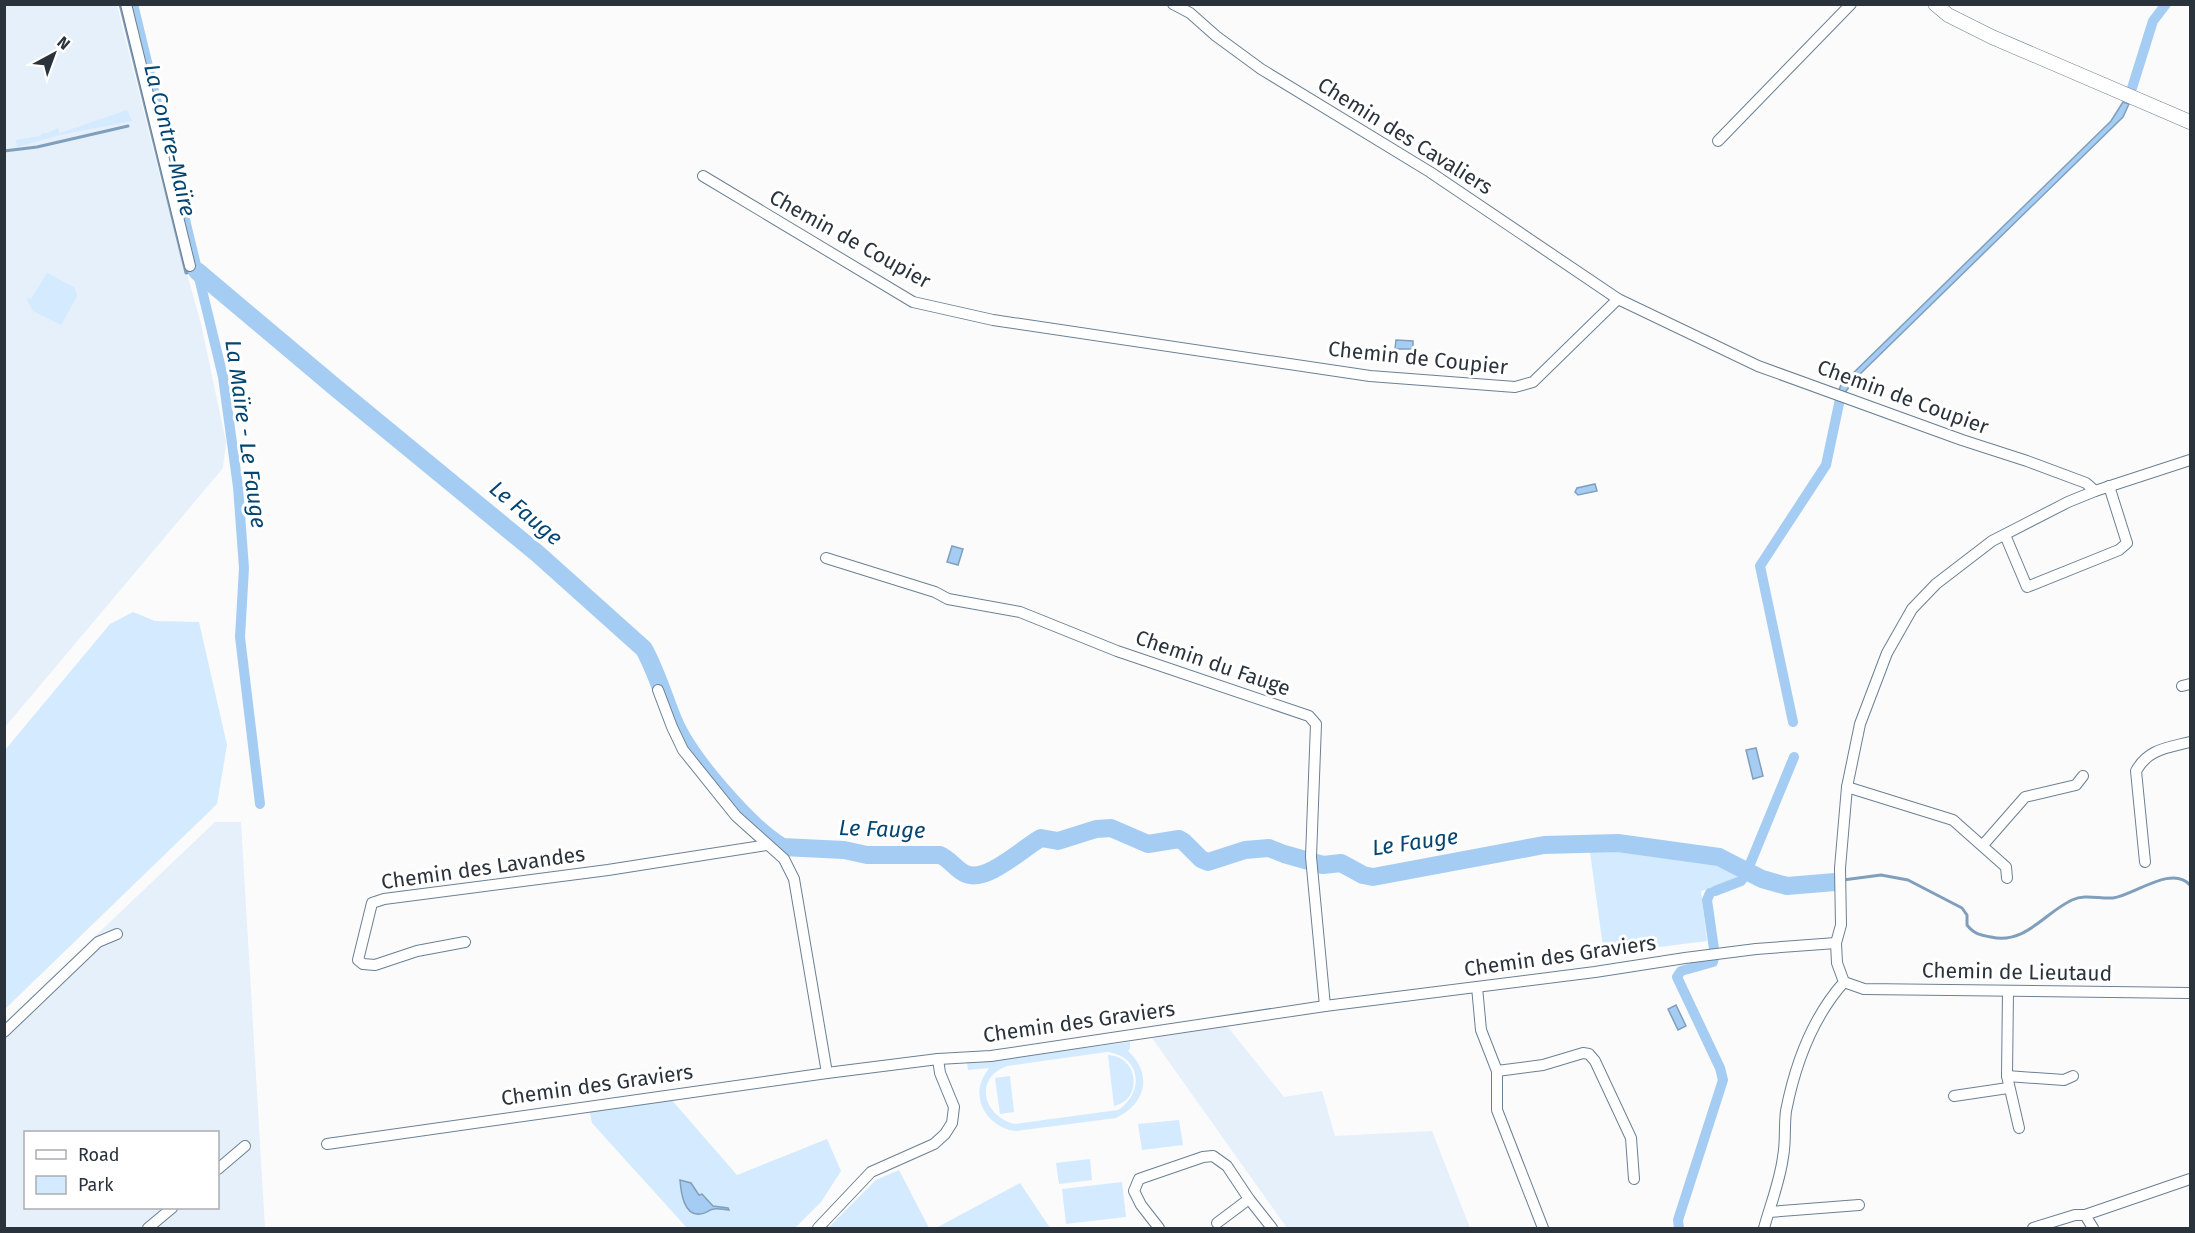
<svg xmlns="http://www.w3.org/2000/svg" width="2195" height="1233" font-family="'Fira Sans',sans-serif">
<style>
.built{fill:#e5f0fb;fill-rule:evenodd}
.green{fill:#d4eaff;fill-rule:evenodd}
.water{fill:#a5cdf3;stroke:#809fbc;stroke-width:1.5}
.lines{fill:none;stroke-linecap:round;stroke-linejoin:round}
.stream{stroke:#809fbc;stroke-width:3}
.canal{stroke:#a5cdf3;stroke-width:10}
.river{stroke:#a5cdf3;stroke-width:18}
.minor-casing{stroke:#6b8093;stroke-width:12}
.major-casing{stroke:#6b8093;stroke-width:15}
.minor{stroke:#fff;stroke-width:10}
.major{stroke:#fff;stroke-width:14}
.labels{text-anchor:middle;dominant-baseline:central;stroke-width:6;stroke-linejoin:round;paint-order:stroke}
.street-label{font-size:21px;fill:#2a333b;stroke:#fff}
.water-label{font-size:22px;font-style:italic;fill:#024472;stroke:#fff}
</style>
<rect width="100%" height="100%" fill="#fbfbfb"/>
<g class="built">
<path d="M5,5H117L159,173L201,324L226,442L223,468L5,727Z"/>
<path d="M215,822H241L265,1228H5V1022ZM26,1132H218V1208H26Z"/>
<path d="M1227,1026L1284,1097L1322,1091L1335,1136L1432,1131L1470,1228H1287L1152,1038Z"/>
</g>
<g class="green">
<path d="M127,110L132,121L60,135V133Z"/>
<path d="M58,128L60,135L17,147L16,140L40,136L42,133H48Z"/>
<path d="M47,273L75,288L77,296L61,325L33,311L26,298L31,299Z"/>
<path d="M133,612L155,621L199,622L227,745L217,804L5,1009V750L110,624Z"/>
<path d="M1589,845H1628L1716,857L1743,872L1738,880L1701,891L1707,941L1604,954Z"/>
<path d="M1130,1042V1049L1128,1051C1153,1074 1146,1104 1116,1118L1016,1131C992,1129 972,1104 982,1080C983,1076 987,1072 989,1068L968,1070L967,1063ZM1107,1052C1141,1056 1145,1092 1118,1110L1014,1124C982,1115 974,1078 1007,1066Z"/>
<path d="M1108,1055C1138,1056 1144,1099 1114,1106Z"/>
<path d="M1010,1076L1014,1112L1000,1114L995,1078Z"/>
<path d="M670,1098L737,1175L827,1139L841,1171L821,1202L795,1228H687L592,1123L589,1108Z"/>
<path d="M1179,1120L1183,1145L1142,1150L1138,1124Z"/>
<path d="M1090,1159L1092,1180L1059,1184L1056,1163Z"/>
<path d="M899,1170L929,1228H828L876,1180Z"/>
<path d="M1122,1182L1126,1217L1066,1224L1062,1189Z"/>
<path d="M1020,1183L1050,1228H936Z"/>
</g>
<g class="water">
<path d="M2123,102L2129,104L2123,117L1855,379L1844,394L1838,392L1841,385L2111,121Z"/>
<path d="M1396,340L1413,341V349H1395Z"/>
<path d="M1595,484L1597,491L1578,495L1575,492L1577,488Z"/>
<path d="M952,546L963,549L958,565L947,562Z"/>
<path d="M1756,748L1763,776L1753,779L1746,750Z"/>
<path d="M1676,1005L1686,1026L1678,1030L1668,1009Z"/>
<path d="M680,1180L691,1183L699,1195L702,1194L713,1206L728,1208L729,1210C724,1210 719,1208 714,1209C710,1209 705,1214 700,1214C684,1216 681,1193 680,1180Z"/>
</g>
<g class="lines">
<g class="stream">
<path d="M120,4L186,273L197,271"/>
<path d="M4,151L37,147L128,126"/>
<path d="M1843,880L1881,875L1908,880L1962,908L1967,915V925C1974,934 1980,935 1991,937C2025,945 2044,913 2072,900C2085,894 2099,899 2113,898C2133,896 2172,864 2190,885"/>
</g>
<g class="canal">
<path d="M133,4L223,377L238,487L244,568L240,637L260,804"/>
<path d="M2132,88L2153,21L2166,4"/>
<path d="M1793,722L1760,566L1826,465L1840,399"/>
<path d="M1748,869L1794,757"/>
<path d="M1715,891L1741,881L1746,874"/>
<path d="M1710,893L1707,900L1714,949"/>
<path d="M1679,1228L1678,1220L1723,1080L1720,1068L1677,977L1681,971L1713,962L1714,958"/>
</g>
<path class="river" d="M197,271L336,388L538,554L644,649C657,673 664,698 674,722C690,759 748,826 782,847L844,850L867,855H940C950,859 956,870 966,874C987,883 1024,847 1041,838L1058,841L1096,829L1111,828L1148,844L1179,839L1184,842L1201,859L1208,862L1245,850L1269,848L1284,854L1323,865L1341,863L1363,875L1373,877L1544,845L1618,843L1719,857L1762,879L1787,886L1835,882"/>
<defs>
<g id="minor">
<path d="M126,4L190,266"/>
<path d="M1173,4L1190,13L1216,36L1261,69L1430,172L1618,299"/>
<path d="M1718,141L1851,4"/>
<path d="M703,176L913,302L993,320L1370,376L1515,387L1533,382L1618,299L1758,366L1962,440L2027,461L2086,483L2095,491"/>
<path d="M2005,535L2027,587L2119,550L2127,543L2109,486"/>
<path d="M826,558L935,592L948,599L1020,612L1117,651L1309,716L1316,724L1311,857L1325,1006"/>
<path d="M2182,686L2190,684"/>
<path d="M658,690L672,727L683,750L736,816L784,859L794,879L827,1073"/>
<path d="M1847,787L1953,820L2006,867L2007,878"/>
<path d="M1983,845L2025,797L2076,785L2083,776"/>
<path d="M2145,862L2136,771C2148,749 2167,748 2190,742"/>
<path d="M465,942L417,951L375,965L363,964L358,960L372,903L384,899L608,870L767,845"/>
<path d="M1844,982L1837,963L1836,943L1841,925L1840,868L1847,787L1860,724L1887,653L1912,609L1936,584L1992,541L2068,502L2095,491L2190,460"/>
<path d="M1844,982L1864,989L2190,993"/>
<path d="M1477,987L1481,1030L1497,1071V1110L1543,1228"/>
<path d="M2008,991L2007,1076L2019,1128"/>
<path d="M4,1032L98,942L117,934"/>
<path d="M1497,1071L1543,1065L1583,1053L1589,1054L1595,1061L1631,1138L1634,1179"/>
<path d="M2007,1076L2064,1080L2073,1076"/>
<path d="M1954,1096L2008,1088"/>
<path d="M327,1144L827,1073L938,1059L991,1056L1325,1006L1595,972L1685,958L1756,949L1836,943"/>
<path d="M218,1169L245,1146"/>
<path d="M1249,1199L1272,1228"/>
<path d="M1769,1212L1859,1205"/>
<path d="M2085,1215L2190,1179"/>
<path d="M148,1228L172,1208"/>
<path d="M818,1228L871,1172L934,1144L945,1134L952,1123L954,1107L940,1073L938,1059"/>
<path d="M1159,1228L1141,1205L1134,1191L1139,1179L1203,1157L1213,1156L1227,1166L1249,1199L1217,1223"/>
<path d="M1764,1228C1770,1206 1780,1181 1783,1157C1786,1142 1784,1126 1786,1111C1795,1065 1812,1018 1844,982"/>
<path d="M2033,1228L2075,1215H2085L2093,1228"/>
</g>
<path id="major" d="M1935,4L1948,15L1992,37L2190,122"/>
</defs>
<use href="#minor" class="minor-casing"/>
<use href="#major" class="major-casing"/>
<use href="#minor" class="minor"/>
<use href="#major" class="major"/>
</g>
<g class="labels">
<g class="street-label">
<text transform="translate(1405 136) rotate(32)">Chemin des Cavaliers</text>
<text transform="translate(850 239) rotate(29)">Chemin de Coupier</text>
<text transform="translate(1418 358) rotate(6)">Chemin de Coupier</text>
<text transform="translate(1903 397) rotate(20)">Chemin de Coupier</text>
<text transform="translate(1213 663) rotate(19)">Chemin du Fauge</text>
<text transform="translate(483 868) rotate(-8)">Chemin des Lavandes</text>
<text transform="translate(1560 956) rotate(-8)">Chemin des Graviers</text>
<text transform="translate(2017 972) rotate(1)">Chemin de Lieutaud</text>
<text transform="translate(1079 1022) rotate(-8)">Chemin des Graviers</text>
<text transform="translate(597 1085) rotate(-8)">Chemin des Graviers</text>
</g>
<g class="water-label">
<text transform="translate(170 140) rotate(76)">La Contre-Maïre</text>
<text transform="translate(246 434) rotate(82)">La Maïre - Le Fauge</text>
<text transform="translate(526 513) rotate(40)">Le Fauge</text>
<text transform="translate(882 829) rotate(2)">Le Fauge</text>
<text transform="translate(1415 842) rotate(-8)">Le Fauge</text>
</g>
</g>
<rect width="2195" height="1233" fill="none" stroke="#2a333b" stroke-width="12"/>
<rect x="24" y="1131" width="195" height="78" fill="#ffffff" stroke="#aaadb1" stroke-width="1.5"/>
<rect x="36" y="1150" width="30" height="9" fill="#ffffff" stroke="#aaadb1" stroke-width="1.5"/>
<text x="78" y="1161" font-size="18" fill="#2a333b">Road</text>
<rect x="36" y="1176" width="30" height="18" fill="#d4eaff" stroke="#aaadb1" stroke-width="1.5"/>
<text x="78" y="1191" font-size="18" fill="#2a333b">Park</text>
<g transform="translate(54 54) rotate(41)" stroke="#ffffff" stroke-width="4.5" paint-order="stroke">
<path d="M0-4.5L10 22L0 15L-10 22Z" fill="#2a333b"/>
<text y="-9" font-size="16" font-weight="bold" text-anchor="middle" fill="#2a333b">N</text>
</g>
</svg>
